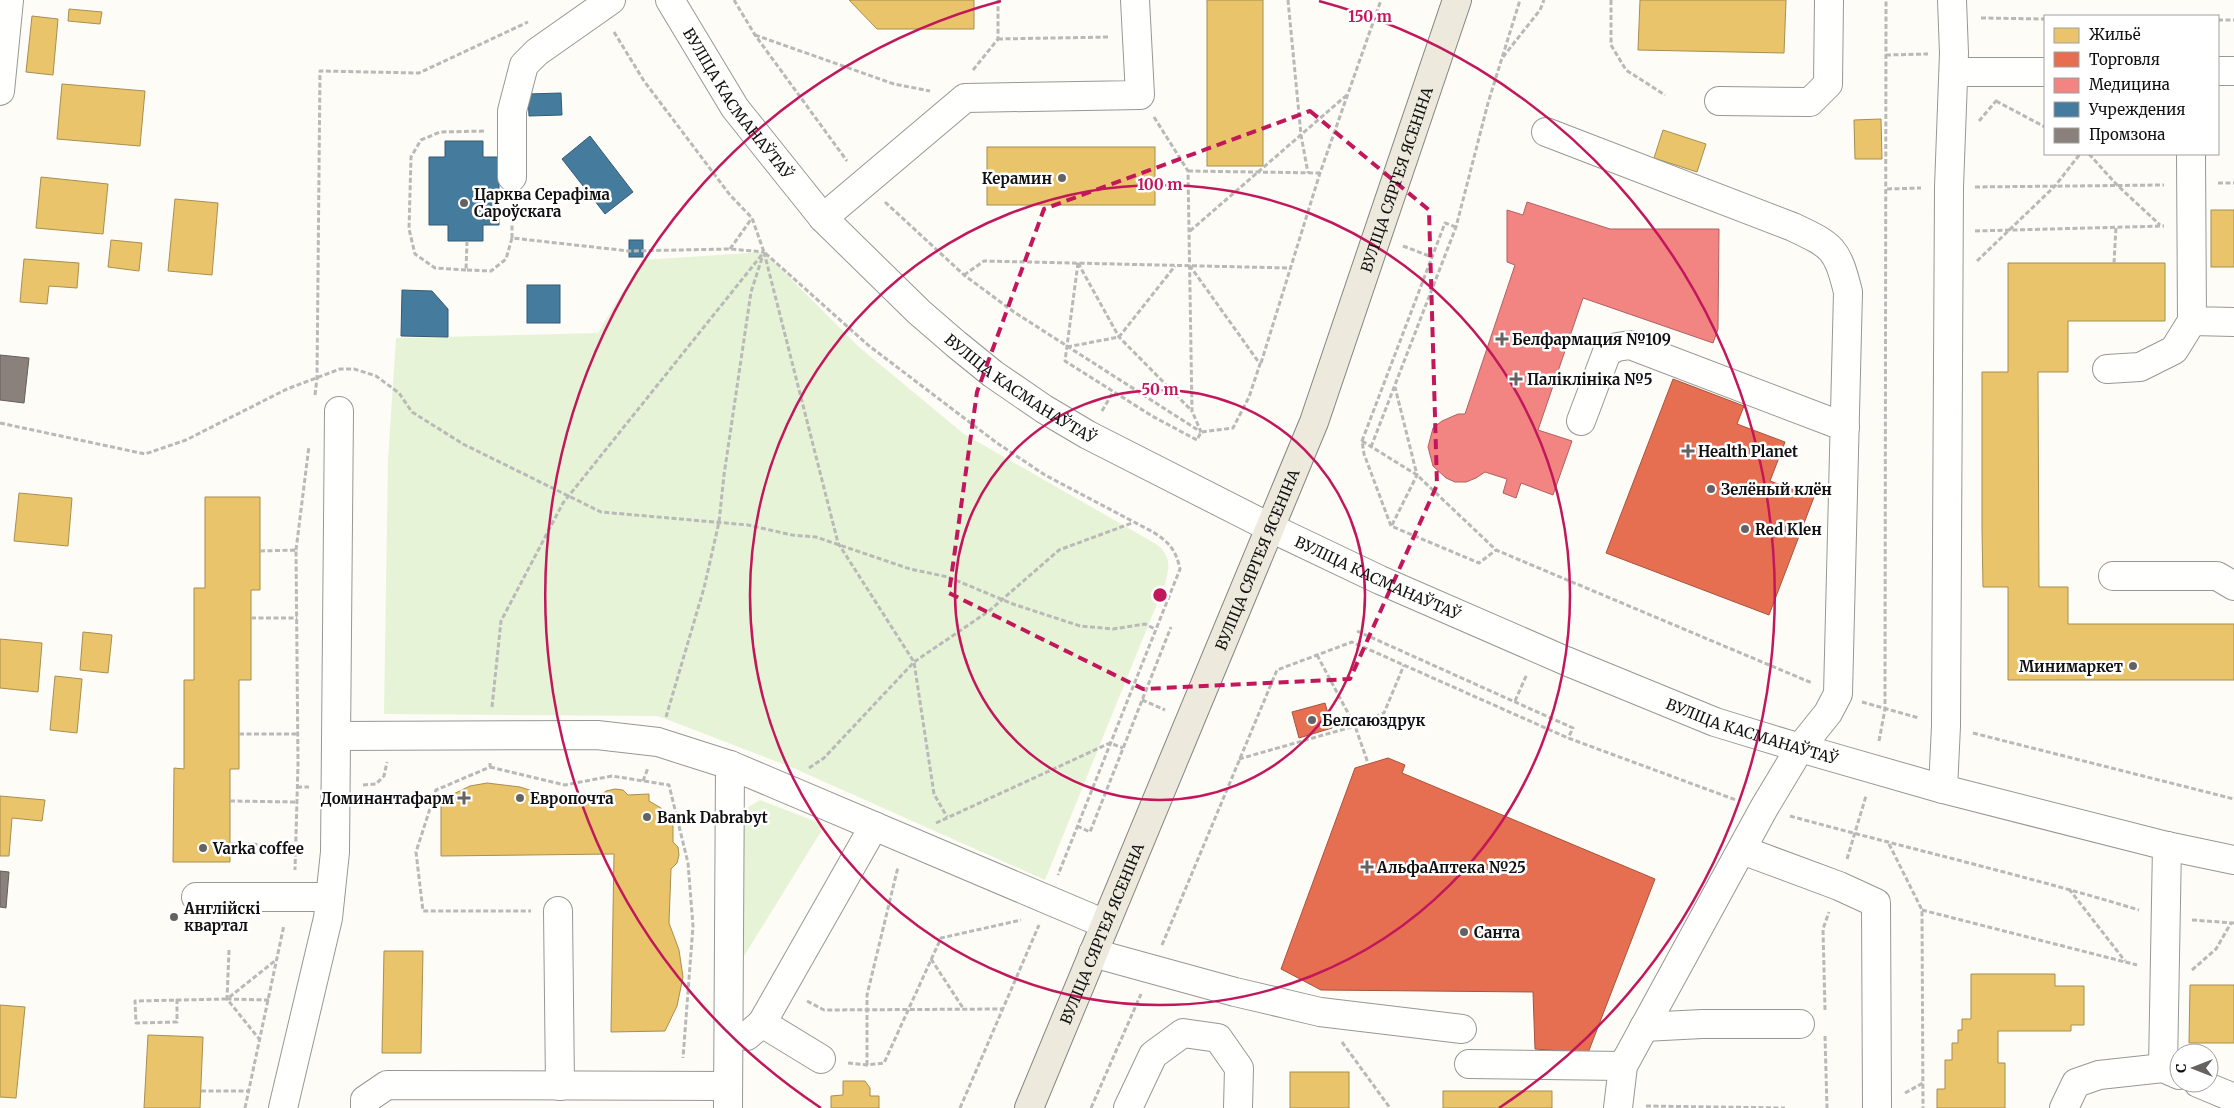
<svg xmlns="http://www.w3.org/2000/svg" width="2234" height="1108" font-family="Merriweather,serif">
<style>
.green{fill:#e7f3d7}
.homes{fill:#e9c46a;stroke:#a88e4f}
.shops{fill:#e76f51;stroke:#a7533e}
.health{fill:#f28482;stroke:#ae6260}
.public{fill:#457b9d;stroke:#355b73}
.industry{fill:#8a817c;stroke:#665f5c}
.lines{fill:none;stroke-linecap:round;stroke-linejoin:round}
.minor-casing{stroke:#979795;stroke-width:30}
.major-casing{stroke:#858482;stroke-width:30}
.path{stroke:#b9b9b8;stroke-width:3;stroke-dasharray:5 2.5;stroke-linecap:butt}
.minor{stroke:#fffffe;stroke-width:28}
.major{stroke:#ede9dc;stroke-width:28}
.marked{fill:none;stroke:#c2185b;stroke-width:4;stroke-dasharray:10 6;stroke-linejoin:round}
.ring{fill:none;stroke:#c2185b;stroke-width:2.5}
.poi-dot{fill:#646362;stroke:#fff;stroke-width:2}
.labels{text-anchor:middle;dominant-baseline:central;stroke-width:5;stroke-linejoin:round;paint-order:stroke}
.street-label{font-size:15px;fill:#111;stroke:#fff}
.poi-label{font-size:15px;font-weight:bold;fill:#111;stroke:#fff;text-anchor:start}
.centre{fill:#c2185b;stroke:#fff;stroke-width:2.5}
.ring-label{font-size:15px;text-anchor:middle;font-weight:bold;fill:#c2185b;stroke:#fff;stroke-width:5;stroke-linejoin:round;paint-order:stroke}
</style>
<rect width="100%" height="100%" fill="#fdfcf7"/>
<g class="green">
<path d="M764,252L859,347L964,434L1156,544C1171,555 1170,567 1165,584L1045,880L791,767L658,716L384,714L388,460L396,338L598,333L642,260Z"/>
<path d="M760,800L825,825L744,956L742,818L747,808Z"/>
</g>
<g class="homes">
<path d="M849,0H974V29H877Z"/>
<rect x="1207" y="0" width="56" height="166"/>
<path d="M1640,0H1786L1784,53L1638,50Z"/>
<path d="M69,9L102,12L100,24L68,21Z"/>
<path d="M32,16L58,19L53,75L26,72Z"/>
<path d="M62,84L145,91L140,146L57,139Z"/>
<path d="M1881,119L1882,159H1855L1854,120Z"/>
<path d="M1663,130L1706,144L1697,172L1654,158Z"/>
<rect x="987" y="147" width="168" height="58"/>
<path d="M41,177L108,184L103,234L36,228Z"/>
<path d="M175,199L218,203L212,275L168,271Z"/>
<rect x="2211" y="210" width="23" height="57"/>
<path d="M111,240L142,243L139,271L108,267Z"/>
<path d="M24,259L79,263L77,288L49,286L47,304L20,302Z"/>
<path d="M2008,263H2165V321H2068V372H2038L2039,587H2068V624H2234V680H2008V587H1983L1982,530V372H2008Z"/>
<path d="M19,493L72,498L68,546L14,541Z"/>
<path d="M205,497H260V590H251V680H239V769H230V862H173L174,768L184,769V680H194V588H205Z"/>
<path d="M83,632L112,635L108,673L80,670Z"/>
<path d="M0,639L42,643L38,692L0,688Z"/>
<path d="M55,676L82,679L77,733L50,730Z"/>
<path d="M487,783L520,787L551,797L600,796L606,791L615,789L623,790L628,795L649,794V801L661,808L666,820H673V842L678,847L679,855L677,863L671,869L669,923L679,950L683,977L677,1006L665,1031L611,1032L614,854L441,856V800L470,786Z"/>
<path d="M0,796L45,800L42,821L12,818L9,856H0Z"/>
<path d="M384,951H423L421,1053H382Z"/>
<path d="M1971,974H2055V986H2084V1025H2071V1031H1998V1063H2005V1108H1937V1089H1945V1060H1952V1043H1958V1030H1962V1019H1971Z"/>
<path d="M2190,985H2234V1043H2189Z"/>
<path d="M0,1005L25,1007L16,1098L0,1097Z"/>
<path d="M148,1035L203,1037L200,1108H144Z"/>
<rect x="1290" y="1072" width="59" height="36"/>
<path d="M843,1081H865L870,1088V1096H879V1108H831V1096L843,1095Z"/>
<rect x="1443" y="1091" width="109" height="17"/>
</g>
<g class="shops">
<path d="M1673,379L1744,406L1737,424L1785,442L1770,481L1814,497L1769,615L1606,553Z"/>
<path d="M1325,703L1332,728L1299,738L1292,712Z"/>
<path d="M1388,758L1405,765L1402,773L1655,879L1588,1053L1535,1049L1533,992L1321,990L1281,969L1355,768Z"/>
</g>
<path class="health" d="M1527,202L1610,229H1719L1718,329L1713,343L1583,298L1538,430L1572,441L1553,495L1521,483L1516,498L1503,493L1507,479L1485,472L1476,478L1466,482H1455L1446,478L1433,466L1428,447L1433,428L1442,421L1458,414H1465L1515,265L1507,262V210L1523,215Z"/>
<g class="public">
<path d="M561,93L562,115L529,116L528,94Z"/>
<path d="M590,136L633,192L605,214L562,159Z"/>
<path d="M445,141H483V157H499V225H483V241H448V225H429V157H445Z"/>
<rect x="629" y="240" width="14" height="17"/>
<rect x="527" y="285" width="33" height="38"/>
<path d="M402,290L432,291L448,309V337L401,336Z"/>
</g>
<g class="industry">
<path d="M0,355L29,358L24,403L0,400Z"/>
<path d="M0,871L9,872L6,908L0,907Z"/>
</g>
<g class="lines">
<defs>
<g id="minor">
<path id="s1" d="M670,0L735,108L823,218L919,312L956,344L993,374L1044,409L1088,435L1271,528L1380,580L1566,661L1715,722L1800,748L1943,789L2167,846L2234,860"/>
<path d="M2218,71H2234"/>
<path d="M1954,72H2045"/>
<path d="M0,91L9,0"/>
<path d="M1719,101L1810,102L1828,84L1829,0"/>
<path d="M1546,132L1793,227C1833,246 1837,248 1848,292L1838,694L1828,713L1800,748L1764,808L1623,1066L1618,1108"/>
<path d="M2191,154L2192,321L2234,322"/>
<path d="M512,177V111L524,65L537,52L611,0"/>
<path d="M823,218L965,98L1140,95L1135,0"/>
<path d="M2107,369L2140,367L2174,350L2192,321"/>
<path d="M1581,421L1607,352L1617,347L1630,345L1845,427"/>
<path d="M2113,576H2217L2234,586"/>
<path d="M337,736L597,735L658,742L730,765L1105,924"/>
<path d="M1943,789L1946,726L1949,187L1954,53L1952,0"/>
<path d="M1742,850L1839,886L1876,903L1877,1108"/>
<path d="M196,897H330"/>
<path d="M558,911L560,1086"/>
<path d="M1093,953L1235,992L1320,1012L1462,1029"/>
<path d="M762,1023L874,826"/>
<path d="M1644,1027L1702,1024H1800"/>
<path d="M747,1036L762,1023L821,1059"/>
<path d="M1469,1064L1623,1066"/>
<path d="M2163,1068L2167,846"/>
<path d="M2198,1083L2234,1098"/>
<path d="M283,1108L328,918L335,852L339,411"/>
<path d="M365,1108V1100L387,1085L728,1086"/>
<path d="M728,1108L730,765"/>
<path d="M1128,1108L1153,1055L1183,1033L1218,1038L1239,1068L1238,1108"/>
<path d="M2064,1108L2076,1083L2099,1075L2163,1068L2179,1075"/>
</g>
<g id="major">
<path id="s2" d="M1029,1108L1314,422L1457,0"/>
</g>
</defs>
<use href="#minor" class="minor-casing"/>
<use href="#major" class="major-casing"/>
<g class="path">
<path d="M734,0L755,35L847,161"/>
<path d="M1288,0L1301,135L1308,173"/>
<path d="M1611,0V45L1626,70L1665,95"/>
<path d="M1981,18L2045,19"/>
<path d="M2218,20H2234"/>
<path d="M614,32L644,81L730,195L752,218L764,252L868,345L997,443L1045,475L1153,532C1169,542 1176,550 1180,569L1058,875"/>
<path d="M755,35L894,84L930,91"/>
<path d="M998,39L1109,37"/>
<path d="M1886,55L1928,54"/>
<path d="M1503,57L1540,10L1544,0"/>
<path d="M973,70L998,39V0"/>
<path d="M1996,101L2045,127"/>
<path d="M1154,117L1188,171L1192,411L1201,432"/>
<path d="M1979,121L1996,101H1998"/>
<path d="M2089,154L2117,185L2160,225"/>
<path d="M1188,171L1320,173"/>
<path d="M2218,183H2234"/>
<path d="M1975,187L2164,185"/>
<path d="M1887,189L1921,188"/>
<path d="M885,202L964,275L1014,312L1201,432"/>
<path d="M512,203V238L629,251L730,249L764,252"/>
<path d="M1456,227L1445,223L1362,441L1364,454L1391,526L1479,563L1496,550"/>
<path d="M1190,231L1348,94"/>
<path d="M1975,231L2164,226"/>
<path d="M467,241L466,270L491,271L506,259L512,238"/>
<path d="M1403,246L1432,257"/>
<path d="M730,249L752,218"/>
<path d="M764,252L838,543L914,662L934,794L947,817"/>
<path d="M1977,261L2055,186L2080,154"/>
<path d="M1078,263L1065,361L1152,416L1197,440L1201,432L1233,428L1249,397L1260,364L1190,266"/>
<path d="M1078,263L1119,337L1192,411"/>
<path d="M2114,263L2116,227"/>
<path d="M466,270L435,268L415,254L409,229L411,157L421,140L440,132L485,131"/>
<path d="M964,275L984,261L1290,268"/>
<path d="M1067,347L1119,337L1175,266"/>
<path d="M1261,363L1320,173L1381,0"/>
<path d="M315,395L317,378L320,71L419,73L528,22"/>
<path d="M1102,411L1113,392"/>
<path d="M0,423L145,454L186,440L287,389L340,369H354L376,376L399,393L412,412L463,444L601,512L748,525L792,535L816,537L910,569L948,577L1013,604L1080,626L1113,629L1145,624L1155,629"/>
<path d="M1362,441L1417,475L1496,550L1812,683"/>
<path d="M1371,447L1456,227L1488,103L1520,0"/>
<path d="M1392,525L1417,475L1395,387"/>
<path d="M296,550L309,446"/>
<path d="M260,551L296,550L298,764L295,870"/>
<path d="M251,618H297"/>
<path d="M1357,631L1573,728L1568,738"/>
<path d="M1317,655L1355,726L1368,763"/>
<path d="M1142,700L1165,710"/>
<path d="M1515,701L1527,674"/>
<path d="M1862,702L1919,718"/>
<path d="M492,707L501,621L563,503L764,252"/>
<path d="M666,717L704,588L719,522L724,475L751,292L763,255"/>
<path d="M1973,733L2234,799"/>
<path d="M239,734H298"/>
<path d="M1879,741L1885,709L1886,0"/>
<path d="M1239,759L1355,726L1384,713L1404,665"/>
<path d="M490,763V767L436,790L416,852L423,911H531"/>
<path d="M490,767L565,785L612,776L669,785L688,863L693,926L683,1058"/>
<path d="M809,768L824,758L914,662L989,611L1059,550L1132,523"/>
<path d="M643,781L648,768"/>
<path d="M363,785L376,784L384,776L387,762"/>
<path d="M297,787H309"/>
<path d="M230,801L297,802"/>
<path d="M1790,816C1906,848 2024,875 2139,910"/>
<path d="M936,823L1110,743L1123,748"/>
<path d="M1077,826L1090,832L1171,627"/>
<path d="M230,844L296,845"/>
<path d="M1889,844L1922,910L1923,1108"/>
<path d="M1847,859L1866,796"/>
<path d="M2069,889L2125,961"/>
<path d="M1922,910L2137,965"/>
<path d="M2192,920L2234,923"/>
<path d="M1162,945L1277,670L1352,642L1568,738L1736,800"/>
<path d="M229,950L227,999L260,1040"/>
<path d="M931,959L963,1008"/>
<path d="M2192,970L2216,949L2231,923"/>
<path d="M177,999V1022L136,1023L135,1001L227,999"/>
<path d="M269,1000L227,999L276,960"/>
<path d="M807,1001L824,1010L1002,1009"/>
<path d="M1825,1010L1823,929L1829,912"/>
<path d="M1825,1036L1827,1108"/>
<path d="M1342,1042L1390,1108"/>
<path d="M848,1063L867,1065L884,1063L941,938L1021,920"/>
<path d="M867,1065V995L898,867"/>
<path d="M201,1091H249"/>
<path d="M1905,1093L1923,1083"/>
<path d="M1646,1106L1785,1108"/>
<path d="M245,1108L284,925"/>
<path d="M960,1108L1039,925"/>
<path d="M1091,1108L1141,994"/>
</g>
<use href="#minor" class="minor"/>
<use href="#major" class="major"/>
</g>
<path class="marked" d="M1310,111L1429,210L1437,485L1350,679L1143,689L949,593L977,392L1044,209Z"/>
<g class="ring">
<circle cx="1160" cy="595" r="205"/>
<circle cx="1160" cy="595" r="410"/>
<path d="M821 1108A615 615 0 0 1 1001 1M1319 1A615 615 0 0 1 1499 1108"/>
</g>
<g class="poi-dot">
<circle cx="1062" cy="178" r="5"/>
<circle cx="464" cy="203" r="5"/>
<path d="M1499.5 331.5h5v5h5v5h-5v5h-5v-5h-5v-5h5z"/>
<path d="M1513.5 371.5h5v5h5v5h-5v5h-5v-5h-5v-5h5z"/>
<path d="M1685.5 443.5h5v5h5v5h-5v5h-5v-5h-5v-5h5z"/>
<circle cx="1711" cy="489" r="5"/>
<circle cx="1745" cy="529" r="5"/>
<circle cx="2133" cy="666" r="5"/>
<circle cx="1312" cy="720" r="5"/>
<path d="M461.5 790.5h5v5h5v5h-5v5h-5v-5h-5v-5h5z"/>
<circle cx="520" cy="798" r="5"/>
<circle cx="647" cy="817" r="5"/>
<circle cx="203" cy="848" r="5"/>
<path d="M1364.5 859.5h5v5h5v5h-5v5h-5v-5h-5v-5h5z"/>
<circle cx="174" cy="917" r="5"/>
<circle cx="1464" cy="932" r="5"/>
</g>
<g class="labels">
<g class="street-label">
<text stroke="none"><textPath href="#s1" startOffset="124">ВУЛІЦА КАСМАНАЎТАЎ</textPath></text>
<text stroke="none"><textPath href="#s2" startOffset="999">ВУЛІЦА СЯРГЕЯ ЯСЕНІНА</textPath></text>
<text stroke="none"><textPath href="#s1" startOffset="529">ВУЛІЦА КАСМАНАЎТАЎ</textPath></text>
<text stroke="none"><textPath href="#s2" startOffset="594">ВУЛІЦА СЯРГЕЯ ЯСЕНІНА</textPath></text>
<text stroke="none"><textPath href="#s1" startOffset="934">ВУЛІЦА КАСМАНАЎТАЎ</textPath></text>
<text stroke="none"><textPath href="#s1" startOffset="1339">ВУЛІЦА КАСМАНАЎТАЎ</textPath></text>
<text stroke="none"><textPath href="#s2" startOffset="189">ВУЛІЦА СЯРГЕЯ ЯСЕНІНА</textPath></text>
</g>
<g class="poi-label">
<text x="1052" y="178" text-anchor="end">Керамин</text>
<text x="474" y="194">Царква Серафіма<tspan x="474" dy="17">Сароўскага</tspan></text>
<text x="1512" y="339">Белфармация №109</text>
<text x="1527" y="379">Паліклініка №5</text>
<text x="1698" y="451">Health Planet</text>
<text x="1721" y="489">Зелёный клён</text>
<text x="1755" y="529">Red Kleн</text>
<text x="2123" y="666" text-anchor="end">Минимаркет</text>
<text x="1322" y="720">Белсаюздрук</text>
<text x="454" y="798" text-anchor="end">Доминантафарм</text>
<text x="530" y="798">Европочта</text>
<text x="657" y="817">Bank Dabrabyt</text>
<text x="213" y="848">Varka coffee</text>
<text x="1377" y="867">АльфаАптека №25</text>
<text x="184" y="908">Англійскі<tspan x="184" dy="17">квартал</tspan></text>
<text x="1474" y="932">Санта</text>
</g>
</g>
<circle cx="1160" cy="595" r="8" class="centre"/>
<g class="ring-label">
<text x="1370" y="22">150 m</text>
<text x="1160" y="190">100 m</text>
<text x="1160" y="395">50 m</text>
</g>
<rect x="2044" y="15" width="175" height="140" fill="#ffffff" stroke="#a0a0a0"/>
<rect x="2054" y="28" width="25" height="15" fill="#e9c46a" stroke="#a0a0a0"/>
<text x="2089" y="40" font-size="15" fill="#111111">Жильё</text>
<rect x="2054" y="52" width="25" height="15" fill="#e76f51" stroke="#a0a0a0"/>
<text x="2089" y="65" font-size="15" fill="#111111">Торговля</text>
<rect x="2054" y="78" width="25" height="15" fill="#f28482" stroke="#a0a0a0"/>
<text x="2089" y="90" font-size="15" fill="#111111">Медицина</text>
<rect x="2054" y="102" width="25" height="15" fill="#457b9d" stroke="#a0a0a0"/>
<text x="2089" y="115" font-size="15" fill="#111111">Учреждения</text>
<rect x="2054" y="128" width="25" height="15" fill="#8a817c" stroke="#a0a0a0"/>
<text x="2089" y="140" font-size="15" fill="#111111">Промзона</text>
<g transform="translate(2194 1068) rotate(270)"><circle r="24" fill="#ffffff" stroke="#a0a0a0"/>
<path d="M0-4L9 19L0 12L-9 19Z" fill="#646362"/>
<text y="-8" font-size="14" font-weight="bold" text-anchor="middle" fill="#111111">С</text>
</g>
</svg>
